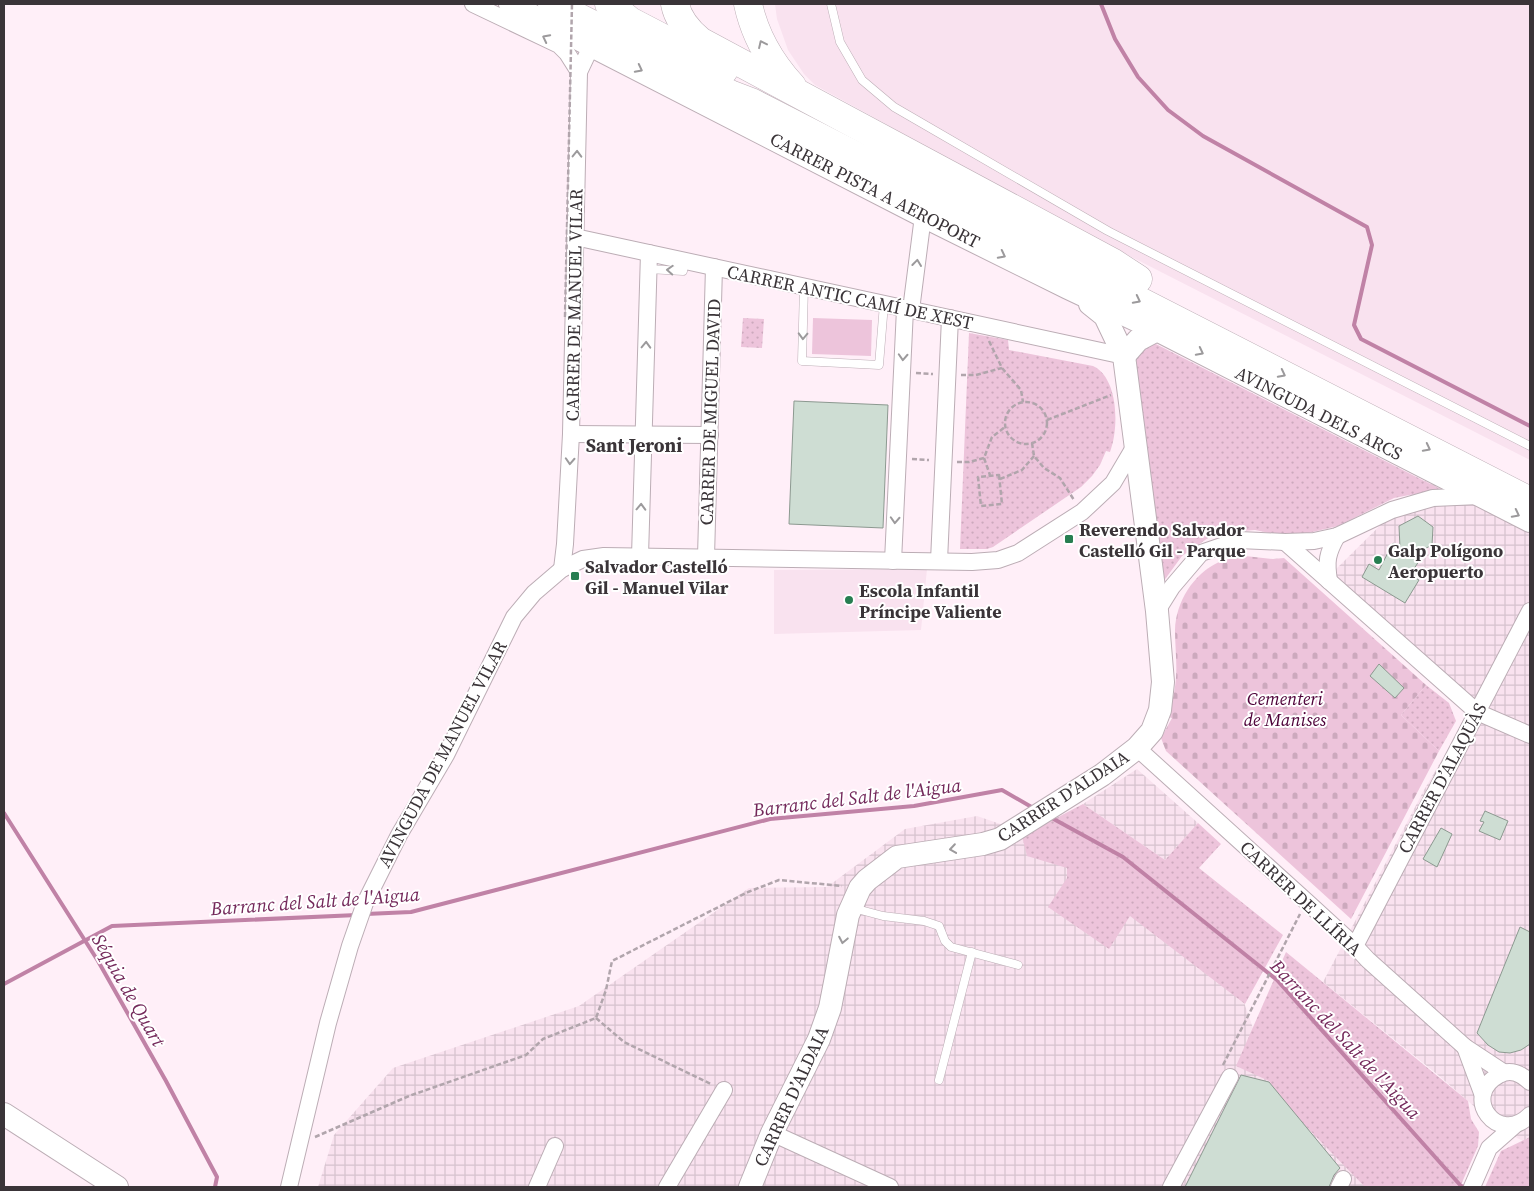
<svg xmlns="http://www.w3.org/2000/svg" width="1534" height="1191" font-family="'Source Serif 4',serif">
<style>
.built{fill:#f9e2ef}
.industrial{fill:url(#industrial-grid)}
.grass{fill:url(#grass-dots)}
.cemetery{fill:url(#cemetery-stones)}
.garden{fill:#edc4db}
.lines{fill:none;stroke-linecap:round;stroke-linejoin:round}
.stream{stroke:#c082a6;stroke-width:4}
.building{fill:#ceddd3;stroke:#8c9990}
.lane-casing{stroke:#bcadb5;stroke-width:9}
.street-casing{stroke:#bcadb5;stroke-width:18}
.secondary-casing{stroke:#bcadb5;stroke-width:24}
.highway-casing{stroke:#bcadb5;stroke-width:29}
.path{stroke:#b1a5ac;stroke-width:2.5;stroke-dasharray:5 2.5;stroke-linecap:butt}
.lane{stroke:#fff;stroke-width:8}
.street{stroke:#fff;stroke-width:16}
.secondary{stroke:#fff;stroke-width:22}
.highway{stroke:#fff;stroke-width:28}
.path-bridge{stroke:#b1a5ac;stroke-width:2.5;stroke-dasharray:5 2.5;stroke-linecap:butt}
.oneway{stroke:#9c9a9c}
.poi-dot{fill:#277e51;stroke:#fff;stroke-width:2}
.labels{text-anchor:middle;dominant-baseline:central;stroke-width:4;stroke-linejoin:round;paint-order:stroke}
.street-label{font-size:18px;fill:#3a3438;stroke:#fff}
.poi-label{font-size:18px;font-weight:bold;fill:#3a3438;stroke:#fff;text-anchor:start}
.park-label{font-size:18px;font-style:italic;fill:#4d0038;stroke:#fff}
.neighbourhood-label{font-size:19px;font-weight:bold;fill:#3a3438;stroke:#fff}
.water-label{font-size:19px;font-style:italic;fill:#74295b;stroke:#fff}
</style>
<defs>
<pattern id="industrial-grid" width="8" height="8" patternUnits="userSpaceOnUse" patternTransform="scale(1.25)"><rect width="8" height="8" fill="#f9e2ef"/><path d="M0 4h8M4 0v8" fill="none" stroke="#d6c2ce"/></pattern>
<pattern id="grass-dots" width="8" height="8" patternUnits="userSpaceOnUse" patternTransform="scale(1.25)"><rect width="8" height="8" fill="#edc4db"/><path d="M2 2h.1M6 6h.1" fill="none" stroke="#cca9bd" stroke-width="1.8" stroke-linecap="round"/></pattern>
<pattern id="cemetery-stones" width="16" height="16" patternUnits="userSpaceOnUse" patternTransform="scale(1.25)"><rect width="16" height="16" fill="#edc4db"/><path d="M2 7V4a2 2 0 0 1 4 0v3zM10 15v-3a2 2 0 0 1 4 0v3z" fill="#cca9bd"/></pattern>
</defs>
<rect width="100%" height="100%" fill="#ffeff8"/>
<g class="built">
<path d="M775,4H1530V460L951,165L884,123L815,85L804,74L788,50L777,19Z"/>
<path d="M927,569L921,630L774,634V570Z"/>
</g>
<g class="industrial">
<path d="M1430,476L1530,529V1145L1499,1128L1438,1075L1323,982L1424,790L1469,714L1331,574Z"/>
<path d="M1137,769L1198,823L1165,860L1083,804Z"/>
<path d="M977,816L1038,837L1240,991L1263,1057L1381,1187H318L334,1135L393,1068L579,1006L749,888L827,887L905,829Z"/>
</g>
<g class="grass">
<path d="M743,318L764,319L762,348L741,347Z"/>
<path d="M969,333L1008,340L1009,350L1093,366C1119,378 1119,429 1110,452L1106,451L1100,465L1092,476L1081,487L993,547L987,549H960Z"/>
<path d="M1150,341L1440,489L1394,498L1338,526L1308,533L1279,535L1255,530L1229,532L1208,538L1182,556L1163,582L1134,357Z"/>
<path d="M1426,685L1449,703L1456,721L1439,751L1401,715Z"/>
<path d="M1083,804L1165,860L1198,823L1221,844L1199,868L1283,935L1245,1004L1130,916L1109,949L1048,907L1067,878V868L1027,856L1022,836Z"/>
<path d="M1286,952L1468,1101L1471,1119L1479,1132L1478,1146L1460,1187H1365L1290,1110L1269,1081L1236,1066Z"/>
<path d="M1530,1137V1187H1485L1501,1151Z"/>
</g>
<path class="cemetery" d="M1245,556L1273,559L1284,558L1426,685L1401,715L1439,751L1351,919L1166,751L1161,738L1172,718L1168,717C1170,707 1174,697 1175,687C1178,668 1175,649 1175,630C1176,602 1193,574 1219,562C1227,559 1236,557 1245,556Z"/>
<path class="garden" d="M813,318L872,320L871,356L812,354Z"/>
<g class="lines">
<g class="stream">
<path d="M1101,4L1115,39L1138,77L1168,110L1203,136L1367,227L1372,245L1354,325L1361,339L1530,426"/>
<path d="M4,813L98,961L166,1081L217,1177L215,1187"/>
<path d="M1050,817L1123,857L1277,980L1461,1186L1467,1187"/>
<path d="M366,914L411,912L770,819L914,806L1002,790L1035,809"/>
<path d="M4,984L112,926L357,915"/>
</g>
</g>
<g class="building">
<path d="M794,401L888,405L883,528L789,524Z"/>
<path d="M1418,516L1433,527L1432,545L1411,556L1419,561L1410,575L1419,580L1405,603L1362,577L1369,564L1379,570L1393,543L1400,548L1399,526Z"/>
<path d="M1379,664L1404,688L1395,698L1370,676Z"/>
<path d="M1485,811L1508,821L1500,840L1479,831L1484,822L1480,821Z"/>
<path d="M1441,828L1452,834L1437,867L1423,859Z"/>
<path d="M1520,927L1530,932V1044L1521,1050L1510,1053L1499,1052L1488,1045L1477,1033Z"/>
<path d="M1241,1075L1269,1082L1340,1168L1334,1175L1329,1187H1185Z"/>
</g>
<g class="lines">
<defs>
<g id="lane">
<path d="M831,4L840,42L862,80L894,107L1108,231L1530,446"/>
<path d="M648,269L683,271L685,261"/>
<path d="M804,287L802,361L879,365L884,304"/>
<path d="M853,908L883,916L924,921L939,926L945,941L951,947L1018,965"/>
<path d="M939,1080L972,952"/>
</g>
<g id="street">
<path d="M473,4L559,45L567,53L579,72"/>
<path d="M575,237L1124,356"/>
<path d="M911,310L923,216"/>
<path d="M571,434L710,435"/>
<path d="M1285,542L1477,712L1530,735"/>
<path d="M640,556L649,253"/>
<path d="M706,557L714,267"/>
<path d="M893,561L905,309"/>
<path d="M939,561L950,318"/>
<path d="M562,569L565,544L571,434L579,72L587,55L596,46"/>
<path d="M1329,581C1326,561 1327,554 1337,536"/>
<path d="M1157,611L1172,587L1201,553L1239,540L1285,542L1314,541L1337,536L1392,510L1433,498L1480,496"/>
<path d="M1137,748L1307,902L1355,946L1368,960L1465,1047L1503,1072"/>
<path d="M1355,946L1530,611"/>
<path d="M1465,1047L1482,1093"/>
<path d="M1530,1082C1521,1074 1511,1068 1499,1075C1460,1096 1498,1147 1530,1115"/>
<path d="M772,1133L890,1187"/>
<path d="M289,1187L328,1023L350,946L365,903L399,835L446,755L514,617L534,593L562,569L583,559L604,556L972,562L998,560L1018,553L1082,512L1113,483L1136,444"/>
<path d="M537,1187L555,1146"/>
<path d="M667,1187L724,1090"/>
<path d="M1171,1187L1230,1077"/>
<path d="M1339,1187L1343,1179"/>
<path d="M1472,1187L1489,1148L1514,1126"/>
</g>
<g id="secondary">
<path d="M510,4L923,216L1068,288L1157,330L1530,521"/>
<path d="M1124,356L1138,340L1157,330"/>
<path d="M4,1114L117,1187"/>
<path d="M750,1187L772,1133L819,1039L830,1008L848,915L860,888L867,880L897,857L983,844L1000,839L1102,775L1137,748L1152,731L1160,710L1163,682L1157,611L1124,356L1105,316L1090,304"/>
</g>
<g id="highway">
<path d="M552,4L730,94L751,102L1530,501"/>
<path d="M609,4L630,21L724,70"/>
<path d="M675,4C678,20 688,31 700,41L1112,262L1138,279"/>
<path d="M748,4C755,36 770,62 792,86"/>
</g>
</defs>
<use href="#lane" class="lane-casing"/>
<use href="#street" class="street-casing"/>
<use href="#secondary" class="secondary-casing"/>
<use href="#highway" class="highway-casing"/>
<g class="path">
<path d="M989,341L1002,368L1021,390L1023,402"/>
<path d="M916,373L933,374"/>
<path d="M961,375H976L1002,368"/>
<circle cx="1026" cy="423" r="21"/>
<path d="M1047,420L1111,395"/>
<path d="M1032,443L1034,456L1044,468L1060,478L1074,500"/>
<path d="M984,458L990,475"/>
<path d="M912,459L929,460"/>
<path d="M957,462H969L984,458L992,437L1005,427"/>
<path d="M999,475L1002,504L981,506L978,477Z"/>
<path d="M1000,479L1022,470L1034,456"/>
<path d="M596,1018L624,1042L711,1084"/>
<path d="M1223,1065L1300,914"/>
<path d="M315,1137L409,1096L526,1055L543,1039L596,1018L606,990L612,961L748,892L779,880L842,886"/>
</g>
<use href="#lane" class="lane"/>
<use href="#street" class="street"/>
<use href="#secondary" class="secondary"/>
<use href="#highway" class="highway"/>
<path class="path-bridge" d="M565,317L572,4"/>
</g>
<defs><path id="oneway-chevron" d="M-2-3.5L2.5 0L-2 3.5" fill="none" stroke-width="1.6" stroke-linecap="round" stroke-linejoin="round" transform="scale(1.25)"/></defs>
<g class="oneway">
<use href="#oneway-chevron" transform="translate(546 38) rotate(-153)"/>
<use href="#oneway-chevron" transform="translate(762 44) rotate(-115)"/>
<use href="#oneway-chevron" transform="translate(639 69) rotate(27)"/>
<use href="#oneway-chevron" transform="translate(577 154) rotate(-89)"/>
<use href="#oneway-chevron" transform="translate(1002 255) rotate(27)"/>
<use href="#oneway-chevron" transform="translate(917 263) rotate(-83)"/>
<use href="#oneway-chevron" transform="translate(670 270) rotate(-177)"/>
<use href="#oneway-chevron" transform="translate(1137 300) rotate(27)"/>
<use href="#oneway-chevron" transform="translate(803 336) rotate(92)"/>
<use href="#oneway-chevron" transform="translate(646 345) rotate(-88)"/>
<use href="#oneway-chevron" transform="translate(1200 352) rotate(27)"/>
<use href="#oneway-chevron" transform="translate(903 357) rotate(93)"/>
<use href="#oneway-chevron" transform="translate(1282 374) rotate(27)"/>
<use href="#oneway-chevron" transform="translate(1427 448) rotate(27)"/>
<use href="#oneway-chevron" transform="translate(570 461) rotate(93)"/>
<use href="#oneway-chevron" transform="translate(641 507) rotate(-88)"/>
<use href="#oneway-chevron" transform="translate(1516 514) rotate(27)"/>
<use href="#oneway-chevron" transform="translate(895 520) rotate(93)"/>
<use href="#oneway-chevron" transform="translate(953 849) rotate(172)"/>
<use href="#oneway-chevron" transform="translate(843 940) rotate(101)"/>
</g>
<g class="poi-dot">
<rect x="1064" y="534" width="10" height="10" rx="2.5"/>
<circle cx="1378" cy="560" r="5"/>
<rect x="570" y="571" width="10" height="10" rx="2.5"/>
<circle cx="849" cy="600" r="5"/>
</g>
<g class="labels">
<g class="street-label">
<text transform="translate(875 190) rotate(27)">CARRER PISTA A AEROPORT</text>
<text transform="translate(850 297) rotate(12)">CARRER ANTIC CAMÍ DE XEST</text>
<text transform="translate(574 305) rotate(-89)">CARRER DE MANUEL VILAR</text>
<text transform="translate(710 412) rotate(-88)">CARRER DE MIGUEL DAVID</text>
<text transform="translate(1319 413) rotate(27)">AVINGUDA DELS ARCS</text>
<text transform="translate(442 754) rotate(-62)">AVINGUDA DE MANUEL VILAR</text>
<text transform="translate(1442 778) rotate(-62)">CARRER D’ALAQUÀS</text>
<text transform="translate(1063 796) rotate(-33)">CARRER D’ALDAIA</text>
<text transform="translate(1301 898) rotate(43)">CARRER DE LLÍRIA</text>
<text transform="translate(791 1096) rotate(-65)">CARRER D’ALDAIA</text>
</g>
<g class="poi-label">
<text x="1079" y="529">Reverendo Salvador<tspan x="1079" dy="21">Castelló Gil - Parque</tspan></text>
<text x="1388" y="550">Galp Polígono<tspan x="1388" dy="21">Aeropuerto</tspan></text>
<text x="585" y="566">Salvador Castelló<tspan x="585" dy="21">Gil - Manuel Vilar</tspan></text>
<text x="859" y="590">Escola Infantil<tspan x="859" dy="21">Príncipe Valiente</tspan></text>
</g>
<g class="park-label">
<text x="1285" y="698">Cementeri<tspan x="1285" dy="21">de Manises</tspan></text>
</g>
<g class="neighbourhood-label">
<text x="634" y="445">Sant Jeroni</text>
</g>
<g class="water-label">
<text transform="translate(857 797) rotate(-7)">Barranc del Salt de l'Aigua</text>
<text transform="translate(315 901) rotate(-4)">Barranc del Salt de l'Aigua</text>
<text transform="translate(129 990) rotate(60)">Séquia de Quart</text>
<text transform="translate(1346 1039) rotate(47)">Barranc del Salt de l'Aigua</text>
</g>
</g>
<rect width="1534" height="1191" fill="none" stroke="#3a3438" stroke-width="10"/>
</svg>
